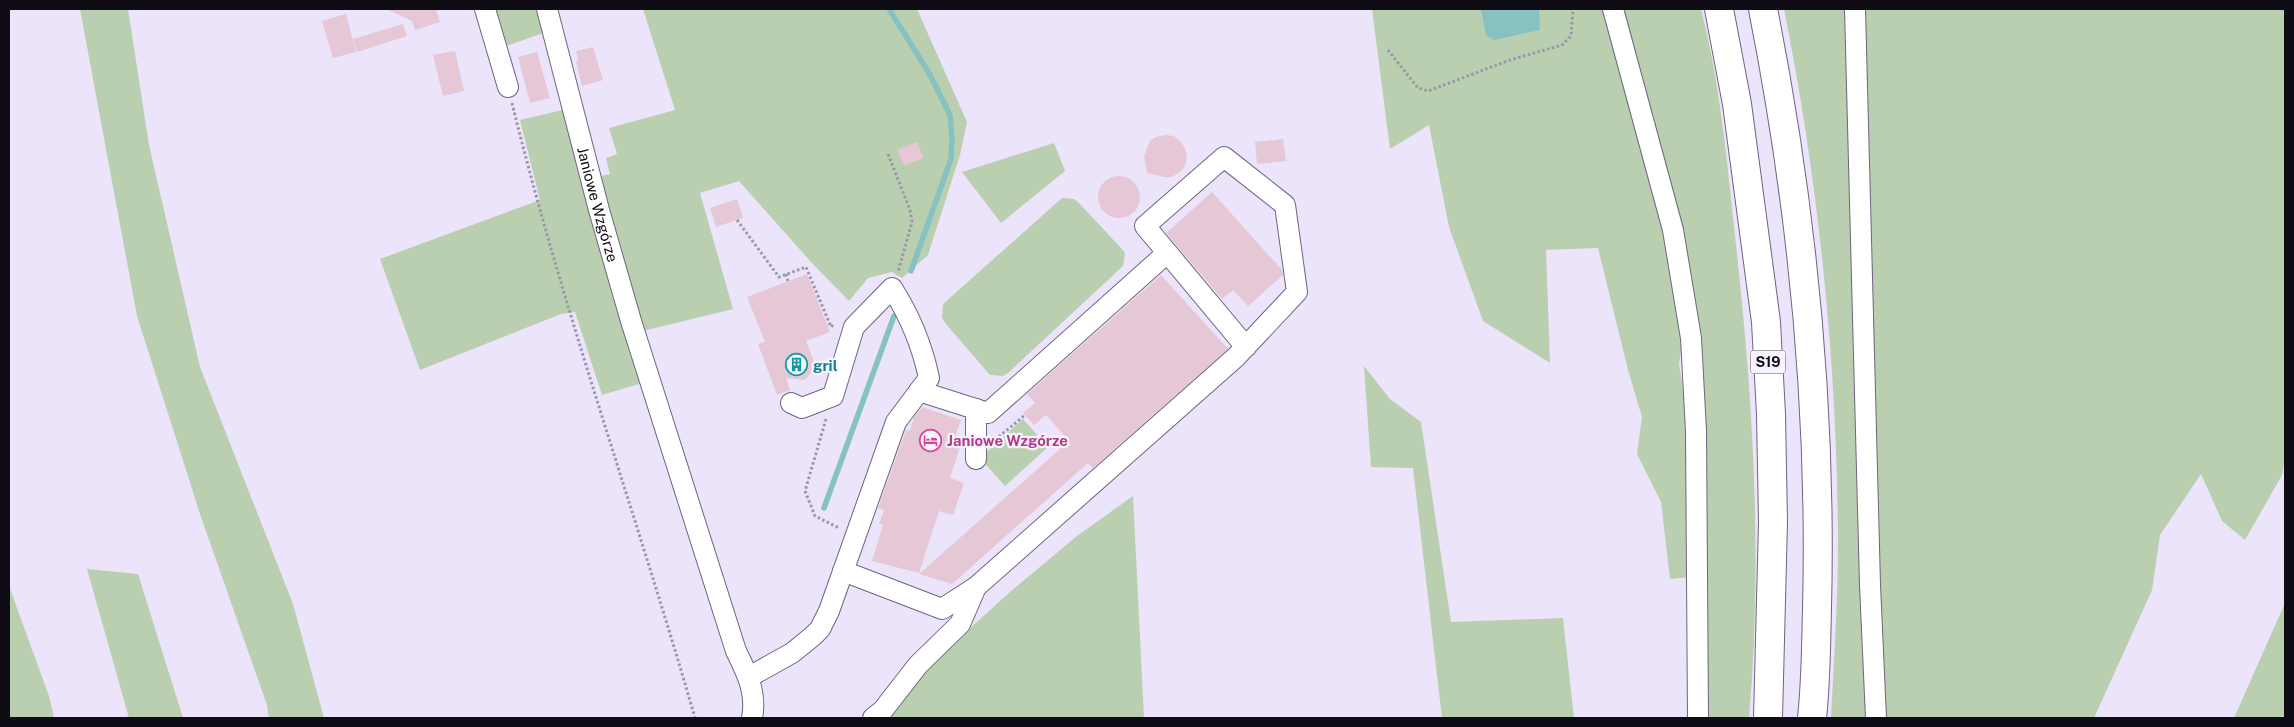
<svg xmlns="http://www.w3.org/2000/svg" width="2294" height="727" font-family="'Public Sans',sans-serif">
<style>
.green{fill:#bacfaf}
.water{fill:#87c2c2}
.lines{fill:none;stroke-linecap:round;stroke-linejoin:round}
.stream{stroke:#87c2c2;stroke-width:5.5}
.building{fill:#e6c7d5}
.minor-casing{stroke:#6e657e;stroke-width:22}
.highway-casing{stroke:#6e657e;stroke-width:30}
.path{stroke:#9b96a8;stroke-width:3;stroke-dasharray:2.5 2.5;stroke-linecap:butt}
.minor{stroke:#fff;stroke-width:20}
.highway{stroke:#fff;stroke-width:28}
.labels{text-anchor:middle;dominant-baseline:central;stroke-width:4.5;stroke-linejoin:round;paint-order:stroke}
.shield{fill:#f7f3ff;stroke:#55515b;stroke-width:1}
.shield-label{font-size:14px;font-weight:bold;fill:#0f0c15}
.street-label{font-size:15px;fill:#0f0c15;stroke:#f7f3ff}
.culture-label{font-size:15px;font-weight:bold;fill:#0d838f;stroke:#f7f3ff;text-anchor:start}
.hotel-label{font-size:15px;font-weight:bold;fill:#b23c85;stroke:#f7f3ff;text-anchor:start}
</style>
<rect width="100%" height="100%" fill="#ebe4fb"/>
<g class="green">
<path d="M80,9H128L149,145L200,367L293,604L324,718H269L267,705L201,517L137,316Z"/>
<path d="M490,9H540L546,32L501,48Z"/>
<path d="M643,9H917L967,122L960,155L928,255L902,278L892,272L868,278L849,301L811,262L739,181L700,193L733,309L643,331L598,177L610,174L606,158L617,154L609,128L675,110Z"/>
<path d="M1372,9H1605L1662,210L1682,344L1679,364L1688,420L1691,577L1670,579L1661,502L1637,454L1642,417L1628,370L1598,248L1546,250L1550,363L1483,321L1449,227L1429,125L1390,149Z"/>
<path d="M1621,9H1701C1720,83 1727,160 1735,236C1753,396 1763,558 1749,718H1702V429Z"/>
<path d="M1784,9H1849L1869,718H1831C1834,659 1838,600 1838,541C1837,363 1819,184 1784,9Z"/>
<path d="M1862,9H2285V460L2282,475L2245,540L2222,521L2201,474L2160,535L2152,590L2094,718H1880L1877,587L1880,564Z"/>
<path d="M567,109L645,382L602,395L575,312L561,314L420,370L380,259L540,200L520,120Z"/>
<path d="M1054,143L1065,171L1001,223L962,172Z"/>
<path d="M1062,198L1074,199L1078,202L1121,248L1125,253L1123,266L1008,373L1003,376L990,375L946,324L942,318L943,304Z"/>
<path d="M1364,366L1390,399L1421,422L1451,622L1563,618L1574,718H1442L1413,468L1371,467Z"/>
<path d="M1023,419L1048,447L1005,486L980,458Z"/>
<path d="M1133,496L1144,718H887L893,713L937,658L1010,592L1077,536Z"/>
<path d="M87,569L138,574L183,718H129Z"/>
<path d="M9,586L49,696L54,718H9Z"/>
<path d="M2285,603V718H2234Z"/>
</g>
<path class="water" d="M1481,9H1539L1540,30L1494,40L1486,35Z"/>
<g class="lines">
<g class="stream">
<path d="M889,9L929,73L950,115L952,138L951,159L911,271"/>
<path d="M824,508L894,316"/>
</g>
</g>
<g class="building">
<path d="M386,9H436L440,22L415,30L412,21Z"/>
<path d="M346,14L356,52L333,58L322,21Z"/>
<path d="M403,24L407,36L357,52L353,39Z"/>
<path d="M593,47L603,80L582,86L576,61H578L576,51Z"/>
<path d="M455,51L464,91L443,96L433,55Z"/>
<path d="M537,52L550,98L530,103L518,57Z"/>
<path d="M1165,135L1174,136L1181,142L1185,149L1187,157L1185,166L1180,172L1172,177H1164L1147,173L1144,156L1150,141L1156,137Z"/>
<path d="M1283,139L1286,161L1257,164L1255,142Z"/>
<path d="M917,142L924,158L904,166L897,150Z"/>
<circle cx="1119" cy="197" r="21"/>
<path d="M1212,192L1282,270L1283,275L1248,306L1233,290L1222,299L1166,233Z"/>
<path d="M737,199L743,218L716,227L710,208Z"/>
<path d="M807,274L830,332L806,341L816,367L805,380L786,378L790,390L777,395L758,344L765,342L747,297Z"/>
<path d="M1161,275L1228,349L1093,468L1088,463L952,584L919,574L1069,441L1046,415L1034,425L1023,413L1035,403L1027,394Z"/>
<path d="M922,407L961,420L952,445L960,447L950,478L964,483L953,515L939,511L919,573L872,561L883,525L879,524L884,510L878,508L906,430L910,431L914,417Z"/>
</g>
<g class="lines">
<defs>
<g id="minor">
<path d="M485,9L508,87"/>
<path id="s1" d="M547,9L599,210L631,321L736,651C747,673 757,693 752,718"/>
<path d="M1613,9L1673,230L1691,338L1696,431L1698,718"/>
<path d="M1855,9L1870,585L1876,718"/>
<path d="M919,391L988,413L1167,253"/>
<path d="M976,459V409"/>
<path d="M843,571L942,609L976,587L1236,357L1297,292L1285,205L1224,157L1145,226L1246,347"/>
<path d="M749,677L792,653L813,636L820,629L829,611L896,422L929,378C922,345 910,316 892,288L854,327L833,396L802,408L791,403"/>
<path d="M873,718L883,710L918,665L960,624L976,587"/>
</g>
<g id="highway">
<path d="M1719,9L1737,104L1766,322L1771,414L1773,522L1768,718"/>
<path d="M1763,9C1802,206 1822,408 1817,609C1816,645 1816,682 1812,718"/>
</g>
</defs>
<use href="#minor" class="minor-casing"/>
<use href="#highway" class="highway-casing"/>
<g class="path">
<path d="M1388,50L1418,88L1428,91L1510,60L1562,45L1571,36L1573,9"/>
<path d="M512,103C563,311 636,513 695,718"/>
<path d="M888,154L910,210L912,222L898,272"/>
<path d="M737,220L779,277L806,267L831,327L834,324"/>
<path d="M786,274L788,281"/>
<path d="M826,419L805,491L815,516L839,528"/>
<path d="M995,440L1025,415"/>
</g>
<use href="#minor" class="minor"/>
<use href="#highway" class="highway"/>
</g>
<defs>
<symbol id="building-ring" viewBox="-11 -11 22 22"><circle r="9.5" fill="#f7f3ff" stroke="#0f9aa8" stroke-width="1.5"/><path d="M-4-6H4V6H1V3H-1V6H-4ZM-2.5-4.3h1.7v1.8h-1.7ZM.8-4.3h1.7v1.8H.8ZM-2.5-1h1.7V.8h-1.7ZM.8-1h1.7V.8H.8Z" fill="#0f9aa8"/></symbol>
<symbol id="hotel-ring" viewBox="-11 -11 22 22"><circle r="9.5" fill="#f7f3ff" stroke="#d1479c" stroke-width="1.5"/><path d="M-6-4.5h1.5V1H6V5H4.5V3h-9V5H-6ZM-4 0a1.8 1.8 0 1 1 3.6 0ZM.5 0V-2.5h3Q6-2.5 6 0Z" fill="#d1479c"/></symbol>
</defs>
<g fill-rule="evenodd">
<use href="#building-ring" x="784" y="352" width="25" height="25"/>
<use href="#hotel-ring" x="918" y="428" width="25" height="25"/>
</g>
<g class="labels">
<rect class="shield" x="1750.5" y="350.5" width="35" height="23" rx="4"/>
<g class="shield-label">
<text x="1768" y="362">S19</text>
</g>
<g class="street-label">
<text stroke="none"><textPath href="#s1" startOffset="202">Janiowe Wzgórze</textPath></text>
</g>
<g class="culture-label">
<text x="813" y="365">gril</text>
</g>
<g class="hotel-label">
<text x="947" y="440">Janiowe Wzgórze</text>
</g>
</g>
<rect width="2294" height="727" fill="none" stroke="#0f0c15" stroke-width="20"/>
</svg>
